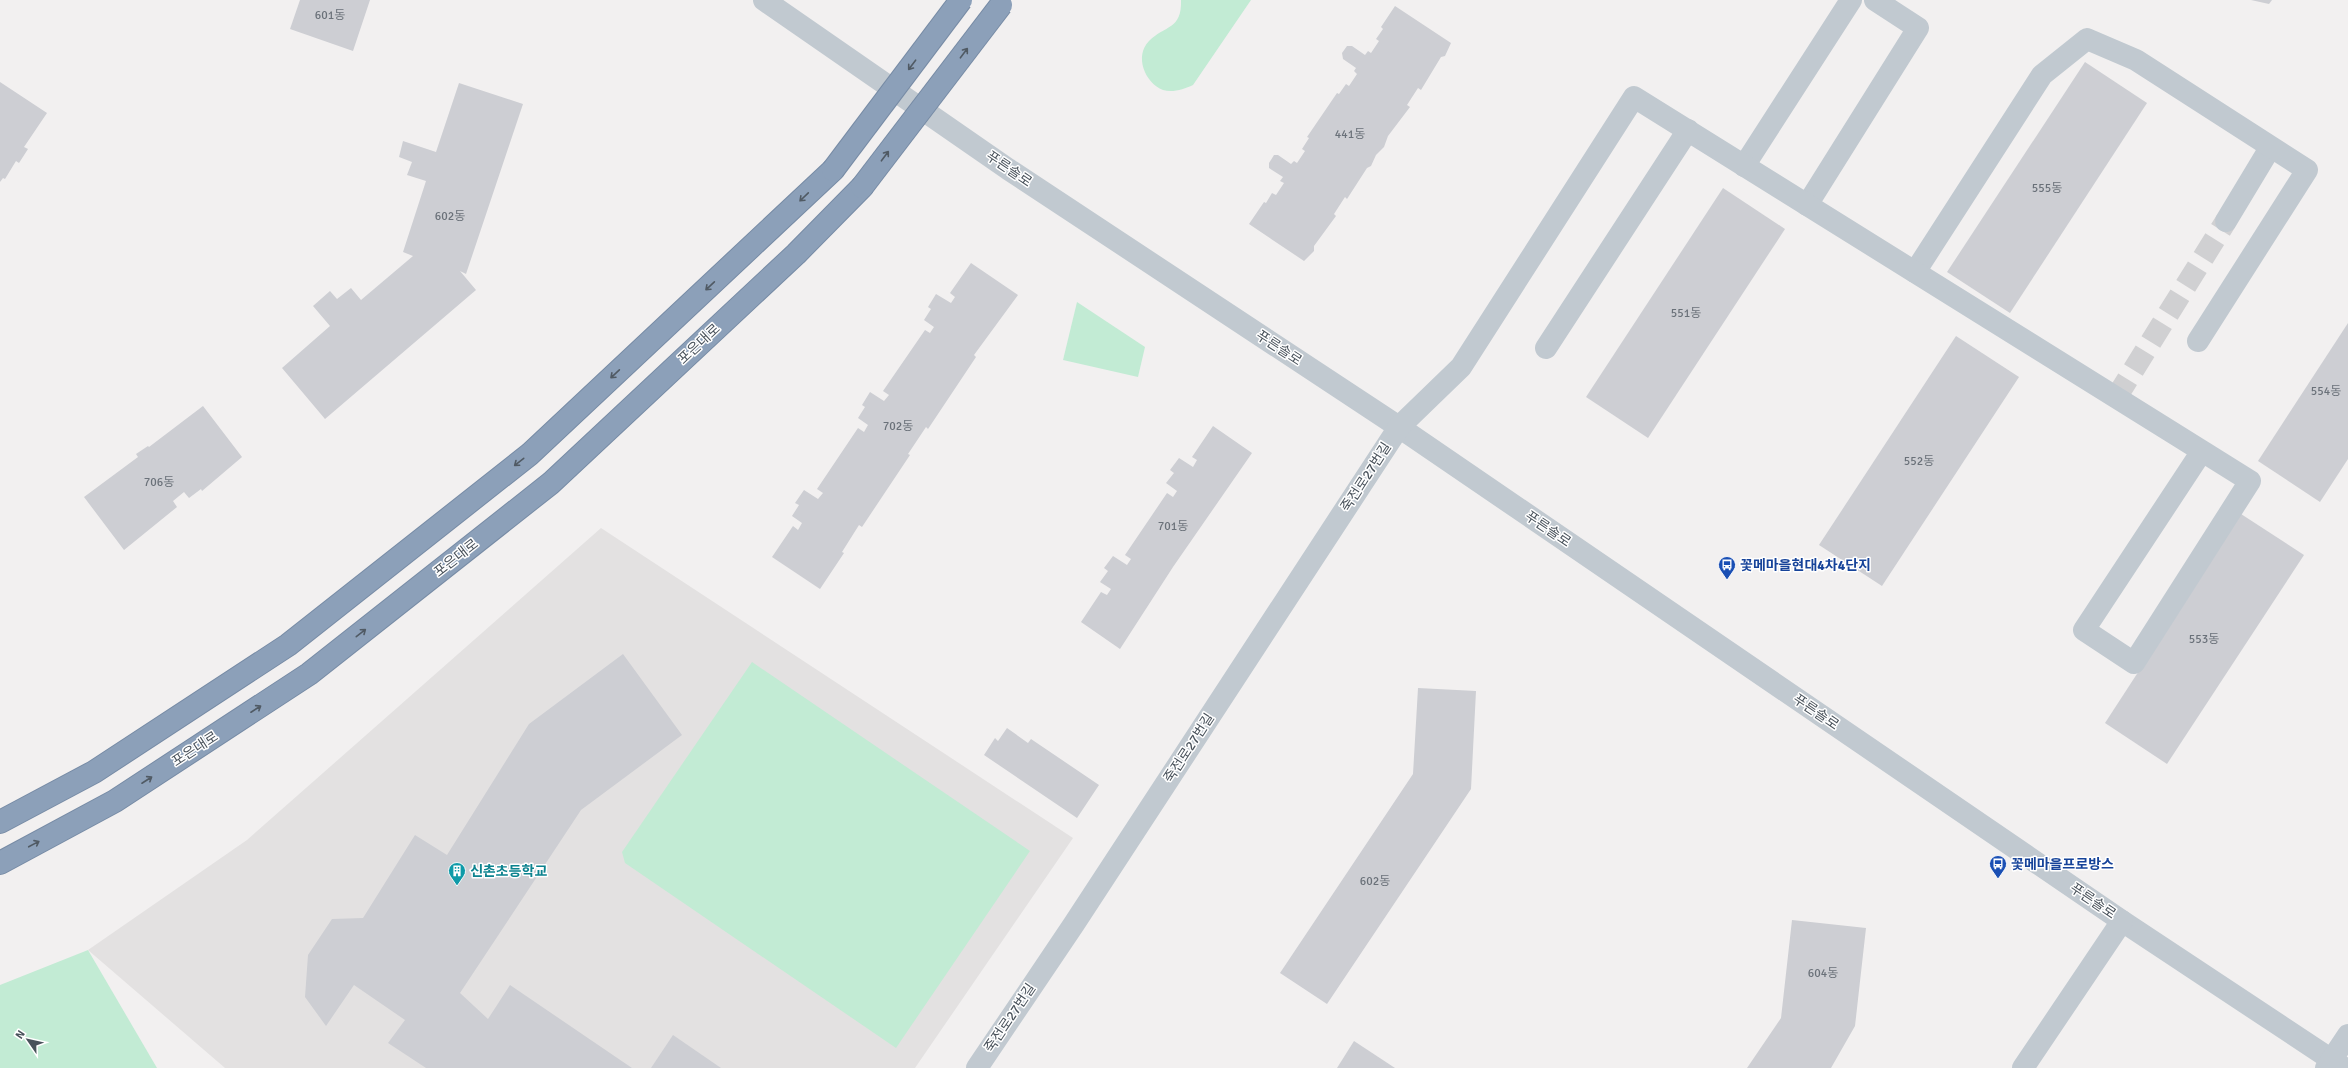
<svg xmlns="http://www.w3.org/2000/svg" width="2348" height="1068" font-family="Signika,'Noto Sans KR',sans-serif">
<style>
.education{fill:#e3e1e1}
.green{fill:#c2ebd4}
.building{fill:#cdced3}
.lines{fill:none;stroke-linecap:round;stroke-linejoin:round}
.minor-tunnel{stroke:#d0d0d2;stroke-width:22;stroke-dasharray:22 11;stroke-linecap:butt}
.highway-casing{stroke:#778ba5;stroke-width:24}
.minor{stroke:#c1c9d0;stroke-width:22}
.highway{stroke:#8ca0b9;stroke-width:22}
.highway-bridge-casing{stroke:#778ba5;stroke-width:24;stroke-linecap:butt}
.highway-bridge{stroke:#8ca0b9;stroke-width:22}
.oneway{stroke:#505a64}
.labels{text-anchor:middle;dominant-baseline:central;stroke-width:3;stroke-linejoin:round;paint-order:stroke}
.number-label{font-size:12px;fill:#6a7179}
.street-label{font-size:14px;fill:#49525b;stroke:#fff}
.transit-label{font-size:14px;font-weight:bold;fill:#164399;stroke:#fff;text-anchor:start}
.culture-label{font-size:14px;font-weight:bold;fill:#0d838f;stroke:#fff;text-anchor:start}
</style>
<rect width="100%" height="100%" fill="#f2f0f0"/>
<path class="education" d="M601,528L1073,838L915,1068H225L88,950L247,840Z"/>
<g class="green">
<path d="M1181,0H1251L1193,85C1184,89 1173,93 1163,90C1145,83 1134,56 1149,41C1165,25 1182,30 1181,0Z"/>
<path d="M1077,302L1145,347L1138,377L1063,360Z"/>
<path d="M752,662L1030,851L896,1048L625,863L622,852Z"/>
<path d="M88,950L157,1068H0V985Z"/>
</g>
<g class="building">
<path d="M300,0H370L353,51L290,29Z"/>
<path d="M2251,0H2272L2269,4Z"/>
<path d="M1395,6L1451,43L1445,56L1441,57L1421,90L1418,88L1407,105L1410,107L1388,136L1384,147L1376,155L1371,166L1367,168L1347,199L1345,197L1334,214L1336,216L1314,246V251L1304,261L1249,224L1264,202L1266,203L1272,193L1276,195L1284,183L1280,181L1283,177L1269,168V163L1274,155H1278L1291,164L1294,161L1297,163L1305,151L1302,149L1309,138L1307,137L1337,93L1339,94L1346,84L1349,86L1357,74L1354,71L1356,68L1343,59L1342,53L1347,46H1352L1365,55L1368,51L1371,53L1379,41L1376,39L1383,29L1381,27Z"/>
<path d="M2085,62L2147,103L2010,313L1947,272Z"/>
<path d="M0,82L47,113L24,147L28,149L19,163L16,161L5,179L3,178L0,182Z"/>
<path d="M459,83L523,104L466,274L460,271L476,290L325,419L282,368L330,326L313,306L330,291L337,299L351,288L361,300L413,256L403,252L426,181L407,175L412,162L399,157L403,141L436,152Z"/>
<path d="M1723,188L1785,229L1648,438L1586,397Z"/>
<path d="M971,263L1018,295L974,355L976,357L928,429L926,427L908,454L910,455L862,527L859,525L842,552L844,553L820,589L772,557L793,526L798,530L802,523L792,516L799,505L795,503L804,490L818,499L823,493L817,489L858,428L864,432L868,425L858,418L865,407L862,405L870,392L884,401L889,395L883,391L925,330L930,333L934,327L924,320L931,309L928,307L936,294L951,303L955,297L950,293Z"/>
<path d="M2348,323V459L2320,502L2258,461Z"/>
<path d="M1956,336L2019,377L1882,586L1819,545Z"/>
<path d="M203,406L242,457L202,491L201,489L189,498L184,492L173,501L177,507L124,550L84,497L138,457L136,454L148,446L149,447Z"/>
<path d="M1213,426L1252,453L1173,567L1120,649L1081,622L1101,592L1107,595L1111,589L1100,582L1108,571L1104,568L1113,556L1127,565L1131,559L1125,555L1167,493L1173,497L1177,491L1166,483L1174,473L1170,470L1179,458L1193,467L1197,460L1192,457Z"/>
<path d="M2241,514L2304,555L2167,764L2105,723Z"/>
<path d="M623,654L682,735L581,810L460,993L488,1019L510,985L632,1068H426L388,1043L405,1020L354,985L326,1026L305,997L308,955L332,919L363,918L415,835L447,855L529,724Z"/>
<path d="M1418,688L1476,691L1471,789L1327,1004L1280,973L1413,774Z"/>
<path d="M1007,728L1028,743L1031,739L1099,785L1077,818L984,755L995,738L998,741Z"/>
<path d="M1792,920L1866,928L1855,1026L1831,1068H1747L1781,1018Z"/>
<path d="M673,1035L721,1068H651Z"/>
<path d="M1354,1041L1395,1068H1337Z"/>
</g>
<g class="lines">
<path class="minor-tunnel" d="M2116,398L2226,221"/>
<defs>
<g id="highway">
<path d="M0,822L94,772L288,645L530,454L833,170"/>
<path d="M0,863L115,801L309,674L551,483L796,254L862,187"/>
</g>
</defs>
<use href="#highway" class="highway-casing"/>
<g class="minor">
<path d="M764,0L1008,169L1399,427L2122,921L2344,1068"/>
<path d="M1744,166L1851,0"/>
<path d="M1807,205L1918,28L1875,0"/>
<path d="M2226,221L2270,148"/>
<path d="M1915,272L2042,75L2087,39L2136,60L2307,170L2198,341"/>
<path d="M1546,348L1688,130"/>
<path d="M977,1068L1074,924L1399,427L1461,367L1634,97L2202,451L2084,630L2134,663L2250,481L2202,451"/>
<path d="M2023,1068L2122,921"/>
<path d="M2326,1068L2348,1035"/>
</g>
<use href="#highway" class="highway"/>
<defs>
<g id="highway-bridge">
<path d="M833,170L961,0"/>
<path d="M862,187L1001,5"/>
</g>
</defs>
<use href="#highway-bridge" class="highway-bridge-casing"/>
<use href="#highway-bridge" class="highway-bridge"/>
</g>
<defs><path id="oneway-shaft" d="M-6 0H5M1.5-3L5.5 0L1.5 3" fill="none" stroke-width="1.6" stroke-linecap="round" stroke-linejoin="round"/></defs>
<g class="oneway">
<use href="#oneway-shaft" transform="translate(964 53) rotate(-53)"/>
<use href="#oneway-shaft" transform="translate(912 65) rotate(127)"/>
<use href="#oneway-shaft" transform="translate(885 156) rotate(-53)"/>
<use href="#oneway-shaft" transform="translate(804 197) rotate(136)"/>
<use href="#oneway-shaft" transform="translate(710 286) rotate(137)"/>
<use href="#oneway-shaft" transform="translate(615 374) rotate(137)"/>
<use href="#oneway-shaft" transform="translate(519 462) rotate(142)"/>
<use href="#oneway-shaft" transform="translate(361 633) rotate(-38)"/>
<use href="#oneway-shaft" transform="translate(256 709) rotate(-33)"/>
<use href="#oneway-shaft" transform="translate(147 780) rotate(-33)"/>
<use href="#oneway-shaft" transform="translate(34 844) rotate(-28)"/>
</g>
<defs>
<symbol id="bus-pin" viewBox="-11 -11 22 30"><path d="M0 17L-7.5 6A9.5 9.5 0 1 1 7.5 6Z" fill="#1a4fb4" stroke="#fff"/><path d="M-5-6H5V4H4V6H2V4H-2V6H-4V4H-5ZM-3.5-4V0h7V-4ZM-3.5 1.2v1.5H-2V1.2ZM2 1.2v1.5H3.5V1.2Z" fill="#fff"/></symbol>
<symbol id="building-pin" viewBox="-11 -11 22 30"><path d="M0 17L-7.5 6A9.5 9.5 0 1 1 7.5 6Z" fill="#0f9aa8" stroke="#fff"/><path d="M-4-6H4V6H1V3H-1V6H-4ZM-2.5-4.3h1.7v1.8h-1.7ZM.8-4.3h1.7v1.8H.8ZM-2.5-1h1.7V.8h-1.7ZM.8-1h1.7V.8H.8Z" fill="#fff"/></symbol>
</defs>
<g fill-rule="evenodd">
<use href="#bus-pin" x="1717" y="555" width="20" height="27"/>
<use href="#bus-pin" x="1988" y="854" width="20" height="27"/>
<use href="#building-pin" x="447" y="861" width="20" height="27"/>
</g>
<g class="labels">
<g class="number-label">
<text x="330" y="15">601동</text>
<text x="1350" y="134">441동</text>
<text x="2047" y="188">555동</text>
<text x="450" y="216">602동</text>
<text x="1686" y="313">551동</text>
<text x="2326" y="391">554동</text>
<text x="898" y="426">702동</text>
<text x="1919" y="461">552동</text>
<text x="159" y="482">706동</text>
<text x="1173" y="526">701동</text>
<text x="2204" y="639">553동</text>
<text x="1375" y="881">602동</text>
<text x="1823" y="973">604동</text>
</g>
<g class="street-label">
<text transform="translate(1009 169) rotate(34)">푸른솔로</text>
<text transform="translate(699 344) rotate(-43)">포은대로</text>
<text transform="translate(1279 348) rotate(33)">푸른솔로</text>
<text transform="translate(1366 477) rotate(-57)">죽전로27번길</text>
<text transform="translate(1548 529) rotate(34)">푸른솔로</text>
<text transform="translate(456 558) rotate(-38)">포은대로</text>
<text transform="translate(1816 712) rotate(34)">푸른솔로</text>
<text transform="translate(1189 748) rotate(-57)">죽전로27번길</text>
<text transform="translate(195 749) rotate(-33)">포은대로</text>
<text transform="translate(2093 901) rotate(34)">푸른솔로</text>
<text transform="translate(1010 1018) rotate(-56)">죽전로27번길</text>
</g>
<g class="transit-label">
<text x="1740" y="565">꽃메마을현대4차4단지</text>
<text x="2011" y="864">꽃메마을프로방스</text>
</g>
<g class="culture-label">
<text x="470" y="871">신촌초등학교</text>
</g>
</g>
<g transform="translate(28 1040) rotate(304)" stroke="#ffffff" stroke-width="3" paint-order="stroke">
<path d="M0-3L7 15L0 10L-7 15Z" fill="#49525b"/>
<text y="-6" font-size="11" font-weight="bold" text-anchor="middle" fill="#49525b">N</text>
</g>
</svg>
